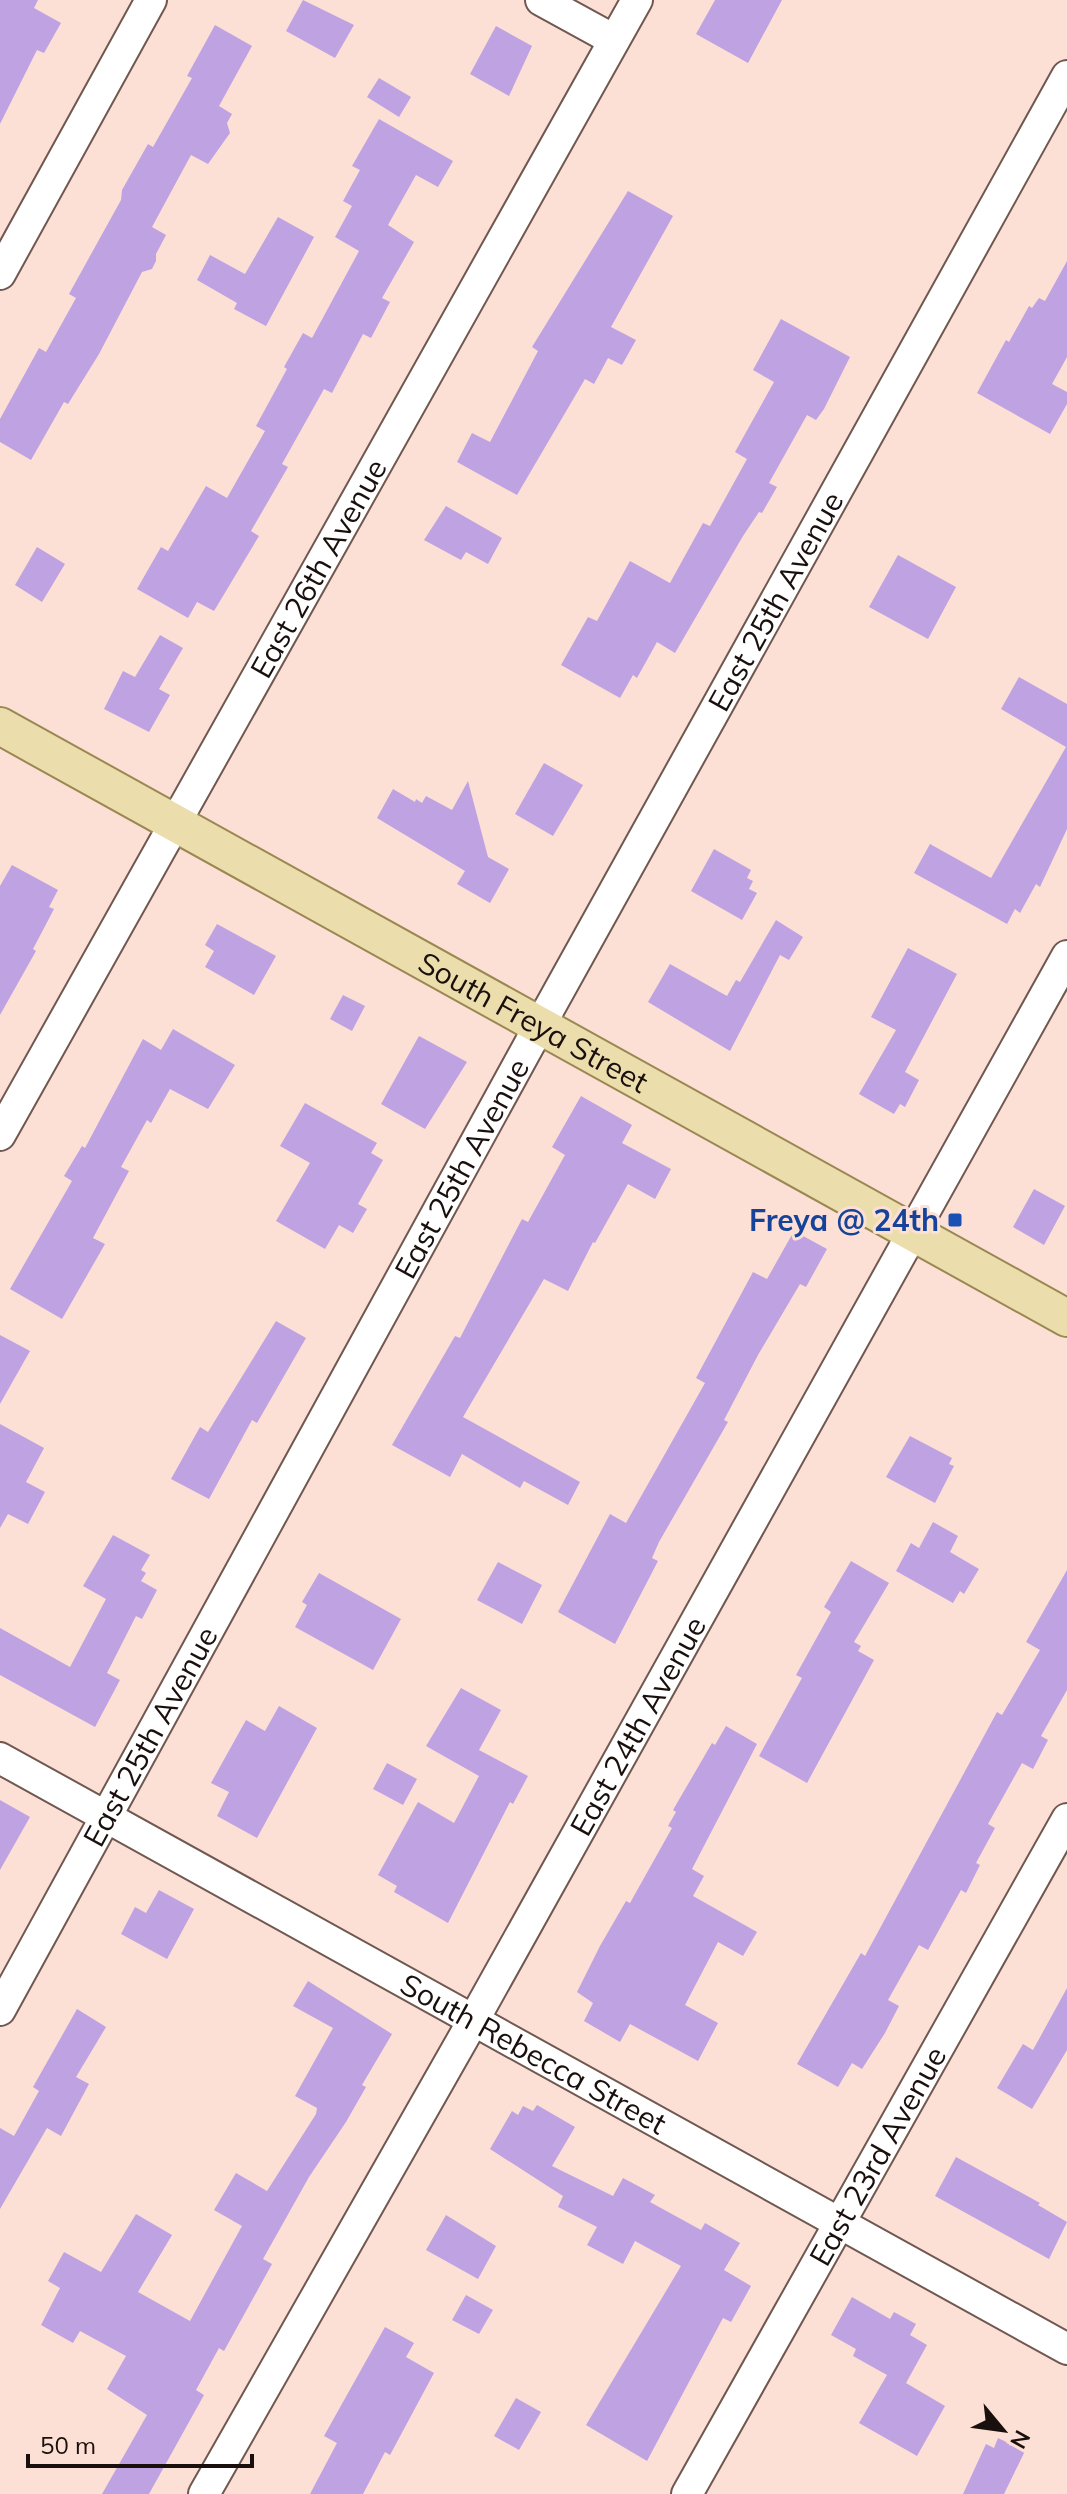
<svg xmlns="http://www.w3.org/2000/svg" width="1067" height="2494" font-family="Mulish,sans-serif">
<style>
.building{fill:#bfa2e2}
.lines{fill:none;stroke-linecap:round;stroke-linejoin:round}
.minor-casing{stroke:#705850;stroke-width:34}
.major-casing{stroke:#9a8752;stroke-width:40}
.minor{stroke:#fff;stroke-width:30}
.major{stroke:#ecddad;stroke-width:36}
.transit-dot{fill:#1a4fb4;stroke:#fce0d5;stroke-width:3}
.labels{text-anchor:middle;dominant-baseline:central;stroke-width:6;stroke-linejoin:round;paint-order:stroke}
.street-label{font-size:30px;fill:#190f0c;stroke:#fce0d5}
.transit-label{font-size:30px;font-weight:bold;fill:#164399;stroke:#fce0d5;text-anchor:end}
</style>
<rect width="100%" height="100%" fill="#fce0d5"/>
<g class="building">
<path d="M0,0H38L34,8L61,23L44,53L37,50L0,124Z"/>
<path d="M303,0L354,25L335,58L286,31Z"/>
<path d="M715,0H782L748,63L696,34Z"/>
<path d="M215,25L252,46L219,106L232,114L227,123L230,133L208,164L191,155L152,227L166,235L156,254V261L152,269L142,272L99,354L68,404L64,402L31,460L0,442V419L39,348L46,352L76,298L69,294L121,200L122,190L148,144L153,147L192,78L187,76Z"/>
<path d="M496,26L532,46L509,96L470,74Z"/>
<path d="M379,78L411,97L399,117L367,97Z"/>
<path d="M379,119L453,161L438,187L416,175L388,225L414,242L382,298L390,302L371,338L363,334L332,393L324,389L282,464L288,467L251,531L259,536L214,611L197,602L188,618L137,589L161,547L168,551L206,486L227,498L265,431L256,426L287,369L284,367L303,333L312,338L359,251L335,237L352,206L343,201L360,170L352,166Z"/>
<path d="M628,191L673,216L611,327L636,340L622,365L608,358L594,384L585,379L517,495L457,462L472,433L490,442L538,351L532,347Z"/>
<path d="M278,217L314,237L266,326L234,309L237,303L197,280L210,255L245,274Z"/>
<path d="M1067,261V357L1052,384L1067,392V404L1050,434L977,393L1006,340L1009,342L1029,306L1032,308L1039,298L1045,301Z"/>
<path d="M781,319L850,357L824,409L816,420L807,415L769,483L777,487L762,513L759,512L743,536L675,653L657,642L637,678L633,675L620,698L561,665L588,617L597,621L630,561L670,583L703,523L710,526L747,459L735,452L774,382L753,370Z"/>
<path d="M446,506L502,538L488,564L466,552L461,560L424,540Z"/>
<path d="M37,547L65,564L42,602L15,585Z"/>
<path d="M898,555L956,587L928,639L869,607Z"/>
<path d="M160,635L183,648L159,689L170,695L149,732L104,709L123,671L135,677Z"/>
<path d="M1019,677L1067,704V829L1040,887L1036,884L1020,913L1015,909L1007,924L914,873L930,844L991,878L1066,747L1001,709Z"/>
<path d="M544,763L583,785L553,836L515,814Z"/>
<path d="M468,781L488,857L509,869L490,903L457,884L465,871L377,818L393,789L415,802L416,799L422,803L426,796L452,810Z"/>
<path d="M714,849L751,870L747,878L753,881L749,889L757,893L742,920L691,891Z"/>
<path d="M12,865L58,890L49,907L54,909L33,949L36,951L0,1015V886Z"/>
<path d="M776,920L803,937L789,960L780,955L730,1051L648,1002L670,964L727,996L736,980L740,982Z"/>
<path d="M217,924L276,956L254,995L205,967L214,951L205,945Z"/>
<path d="M908,948L957,974L905,1072L919,1080L905,1107L900,1104L894,1114L859,1094L896,1030L871,1017Z"/>
<path d="M343,995L365,1006L352,1031L330,1019Z"/>
<path d="M173,1029L235,1065L208,1109L170,1089L151,1123L147,1120L121,1167L129,1171L93,1238L105,1244L62,1319L10,1289L72,1181L64,1176L82,1146L85,1148L143,1039L161,1050Z"/>
<path d="M419,1036L467,1062L425,1129L381,1104Z"/>
<path d="M581,1096L632,1125L622,1143L671,1169L655,1199L628,1184L595,1243L593,1242L568,1291L544,1279L463,1417L580,1482L568,1505L524,1481L520,1488L462,1454L450,1477L392,1445L455,1336L460,1338L522,1219L528,1222L565,1155L552,1147Z"/>
<path d="M305,1103L377,1143L371,1153L383,1160L358,1204L367,1209L353,1233L339,1225L325,1249L276,1221L310,1163L280,1146Z"/>
<path d="M1034,1189L1065,1206L1044,1245L1013,1227Z"/>
<path d="M794,1231L827,1249L806,1287L800,1284L758,1355L724,1420L728,1422L659,1542L652,1558L658,1561L615,1644L558,1612L610,1514L626,1523L705,1383L696,1378L753,1272L767,1279Z"/>
<path d="M276,1321L306,1338L257,1423L252,1420L209,1499L171,1479L200,1427L208,1432Z"/>
<path d="M0,1335L30,1351L0,1404Z"/>
<path d="M0,1424L44,1448L26,1482L45,1492L28,1524L8,1514L0,1528Z"/>
<path d="M910,1436L952,1458L949,1464L954,1466L935,1503L886,1477Z"/>
<path d="M933,1522L958,1536L950,1552L979,1569L964,1594L960,1591L953,1603L896,1571L911,1543L919,1548Z"/>
<path d="M113,1535L150,1555L141,1570L146,1573L141,1581L157,1590L142,1619L136,1616L107,1673L120,1680L95,1727L0,1675V1628L70,1667L106,1599L83,1586Z"/>
<path d="M851,1561L889,1583L854,1642L861,1646L858,1651L874,1660L807,1783L759,1756L802,1678L796,1675L831,1612L824,1607Z"/>
<path d="M498,1562L542,1585L522,1624L477,1600Z"/>
<path d="M1067,1570V1690L1041,1736L1048,1740L1033,1769L1022,1763L988,1824L995,1828L976,1863L980,1865L966,1893L961,1890L928,1950L919,1945L888,2000L899,2006L885,2033L862,2069L852,2063L838,2087L797,2064L861,1953L865,1956L997,1712L1002,1715L1040,1650L1026,1642Z"/>
<path d="M319,1573L401,1619L373,1670L295,1627L307,1605L302,1602Z"/>
<path d="M461,1688L501,1710L479,1750L528,1776L513,1804L510,1802L448,1923L394,1892L397,1886L378,1875L418,1802L454,1823L479,1776L426,1746Z"/>
<path d="M279,1706L317,1728L257,1838L217,1816L229,1792L211,1783L246,1720L265,1731Z"/>
<path d="M726,1726L757,1744L692,1869L704,1876L693,1896L757,1932L743,1956L718,1942L685,2005L718,2023L698,2061L630,2024L620,2042L584,2021L593,2003L577,1992L600,1946L626,1901L630,1903L672,1828L668,1826L676,1812L673,1810L712,1743L715,1745Z"/>
<path d="M387,1763L417,1779L403,1805L373,1789Z"/>
<path d="M0,1800L30,1817L0,1870Z"/>
<path d="M159,1890L194,1909L167,1959L121,1934L135,1907L146,1913Z"/>
<path d="M308,1981L392,2034L362,2085L366,2087L346,2122L309,2177L263,2259L272,2264L224,2351L219,2348L196,2390L204,2395L149,2494H102L147,2415L107,2389L126,2356L80,2331L73,2343L41,2325L60,2288L48,2281L64,2252L101,2272L136,2214L172,2235L138,2292L190,2321L242,2226L214,2210L236,2173L267,2191L316,2114L317,2108L295,2096L333,2028L293,2006Z"/>
<path d="M1067,1988V2050L1032,2109L997,2088L1023,2044L1033,2050Z"/>
<path d="M77,2009L106,2027L76,2077L89,2084L61,2136L47,2128L0,2209V2128L14,2136L39,2091L33,2087Z"/>
<path d="M537,2105L575,2127L552,2166L613,2196L623,2178L655,2195L650,2202L701,2230L705,2223L740,2243L724,2270L751,2286L731,2322L723,2318L647,2461L586,2425L681,2266L635,2241L623,2264L587,2245L597,2227L558,2207L563,2196L490,2149L512,2111L518,2115L523,2106L533,2111Z"/>
<path d="M956,2157L1040,2203L1038,2205L1067,2222L1049,2259L935,2196Z"/>
<path d="M446,2215L496,2246L478,2279L426,2250Z"/>
<path d="M466,2295L493,2310L479,2334L452,2320Z"/>
<path d="M852,2297L890,2319L894,2312L916,2324L910,2335L927,2345L906,2383L945,2406L917,2456L859,2423L887,2375L853,2356L856,2349L831,2335Z"/>
<path d="M385,2327L414,2343L406,2357L434,2373L390,2455L385,2452L363,2494H310L337,2443L324,2436Z"/>
<path d="M516,2398L541,2412L519,2450L494,2436Z"/>
<path d="M998,2438L1025,2451L1004,2494H963L986,2444L994,2448Z"/>
</g>
<g class="lines">
<defs>
<g id="minor">
<path d="M541,0L614,40"/>
<path d="M0,274L151,0"/>
<path id="s1" d="M0,1135L637,0"/>
<path id="s2" d="M0,1758L1067,2349"/>
<path id="s3" d="M0,2010L540,1025L1067,76"/>
<path id="s4" d="M204,2494L473,2021L1067,956"/>
<path id="s5" d="M687,2494L1067,1819"/>
</g>
<g id="major">
<path id="s6" d="M0,726L1067,1318"/>
</g>
</defs>
<use href="#minor" class="minor-casing"/>
<use href="#major" class="major-casing"/>
<use href="#minor" class="minor"/>
<use href="#major" class="major"/>
</g>
<rect class="transit-dot" x="947" y="1212" width="16" height="16" rx="4"/>
<g class="labels">
<g class="street-label">
<text stroke="none"><textPath href="#s1" startOffset="650">East 26th Avenue</textPath></text>
<text stroke="none"><textPath href="#s3" startOffset="1608">East 25th Avenue</textPath></text>
<text stroke="none"><textPath href="#s6" startOffset="610">South Freya Street</textPath></text>
<text stroke="none"><textPath href="#s3" startOffset="960">East 25th Avenue</textPath></text>
<text stroke="none"><textPath href="#s4" startOffset="882">East 24th Avenue</textPath></text>
<text stroke="none"><textPath href="#s3" startOffset="312">East 25th Avenue</textPath></text>
<text stroke="none"><textPath href="#s2" startOffset="610">South Rebecca Street</textPath></text>
<text stroke="none"><textPath href="#s5" startOffset="388">East 23rd Avenue</textPath></text>
</g>
<g class="transit-label">
<text x="939" y="1220">Freya @ 24th</text>
</g>
</g>
<g transform="translate(1003 2430) rotate(119)" stroke="#fce0d5" stroke-width="6" paint-order="stroke">
<path d="M0-6L14 30L0 20L-14 30Z" fill="#190f0c"/>
<text y="-12" font-size="22" font-weight="bold" text-anchor="middle" fill="#190f0c">N</text>
</g>
<path d="M28 2454v12h224v-12" fill="none" stroke="#190f0c" stroke-width="4"/>
<text x="40" y="2454" font-size="24" fill="#190f0c" stroke="#fce0d5" stroke-width="6" paint-order="stroke">50 m</text>
</svg>
